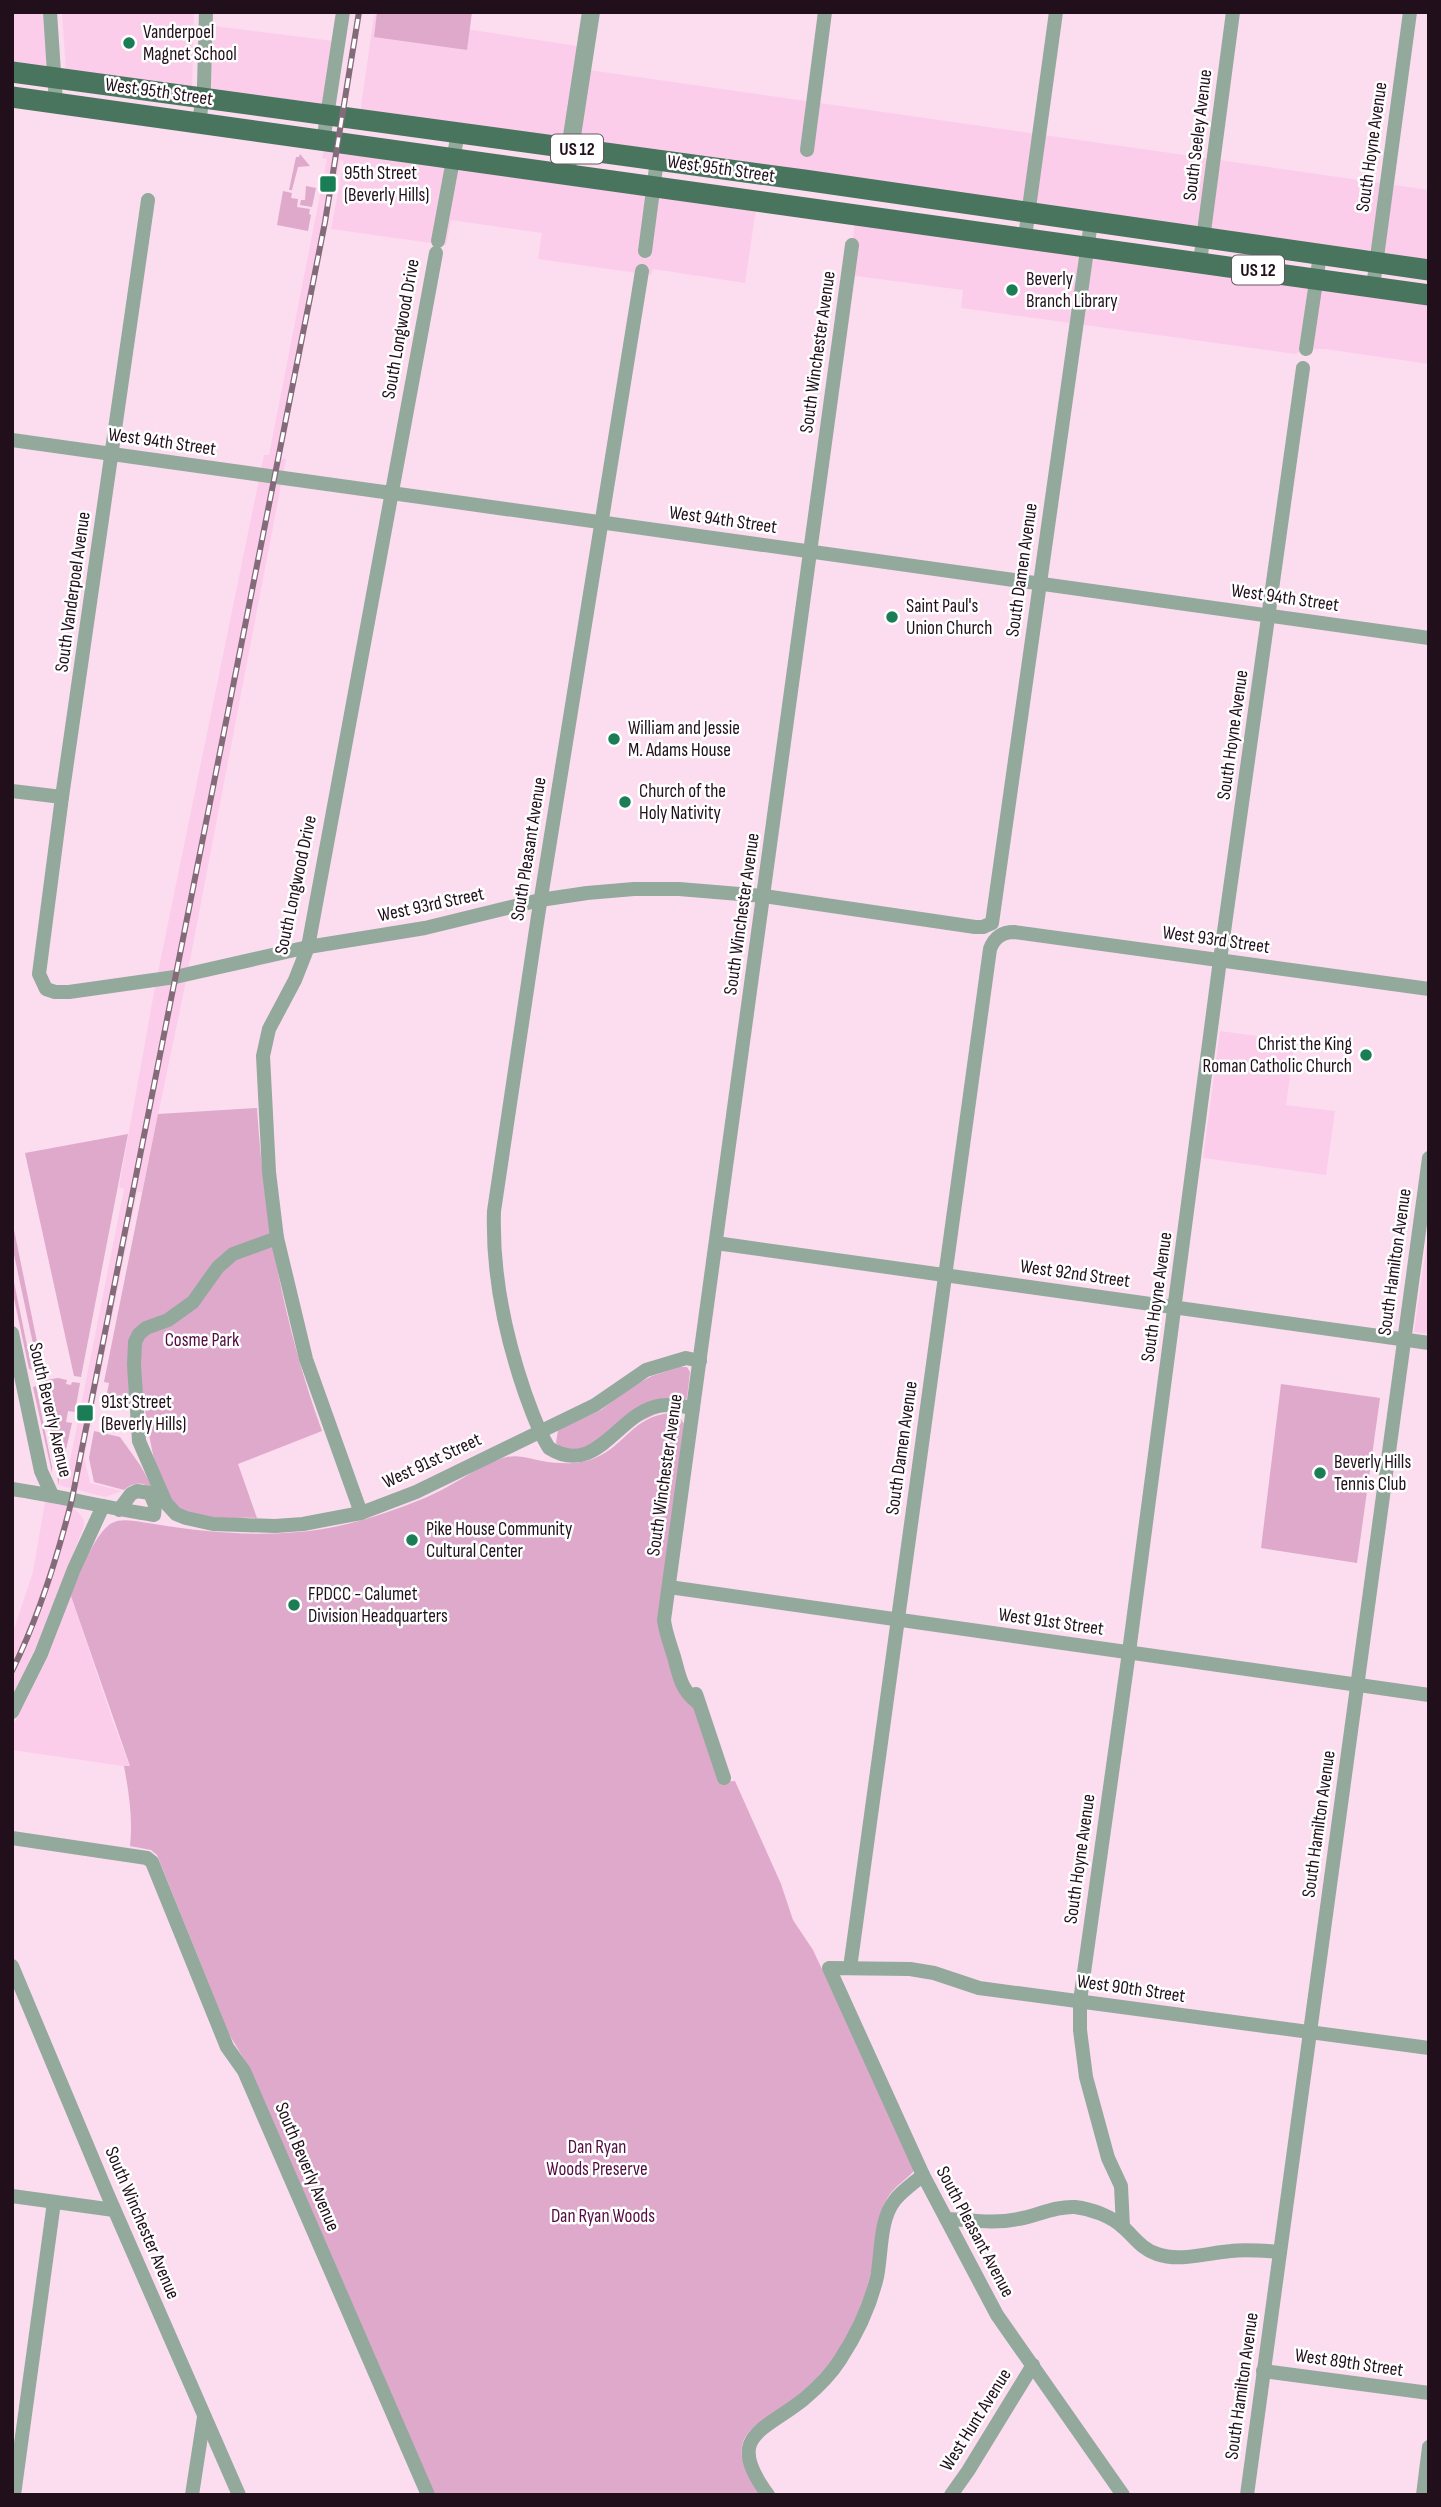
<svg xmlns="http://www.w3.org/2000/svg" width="1441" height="2507" font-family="'Sofia Sans Condensed',sans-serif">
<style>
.built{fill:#fccdea}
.green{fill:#dea9cb}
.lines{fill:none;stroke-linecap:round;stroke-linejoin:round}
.minor{stroke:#92a99c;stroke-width:14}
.tertiary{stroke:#92a99c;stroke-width:18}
.primary{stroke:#49755e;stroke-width:21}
.rail-casing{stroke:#836b7a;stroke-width:6}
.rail{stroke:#fff;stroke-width:3.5;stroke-dasharray:10;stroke-linecap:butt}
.poi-dot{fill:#1a7d55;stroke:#fff;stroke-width:2.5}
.labels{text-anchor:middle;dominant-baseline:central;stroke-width:5;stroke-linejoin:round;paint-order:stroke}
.shield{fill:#fff;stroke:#64585f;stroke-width:2}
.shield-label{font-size:18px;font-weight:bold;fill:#21101b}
.poi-label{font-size:19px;fill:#21101b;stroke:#fff;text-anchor:start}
.street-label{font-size:19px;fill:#21101b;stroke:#fff}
.park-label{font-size:19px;fill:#530b41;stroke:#fff}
</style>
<rect width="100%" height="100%" fill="#fcdcef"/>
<g class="built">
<path d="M12,12H45L48,70L12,65Z"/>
<path d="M62,12H194L192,91L66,73Z"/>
<path d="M374,15L577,46L575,68L1429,190V263L360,114Z"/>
<path d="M214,26L334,41L325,109L211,94Z"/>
<path d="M324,149L756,209L745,283L653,269L651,275L538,259L542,233L451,220L446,245L331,229L344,161L340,160L281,458L286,459L186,981L142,1192H137L84,1457L90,1483L122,1491L105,1497L59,1485L63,1470L68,1471L124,1189L119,1187L155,987L264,455H269L327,159L322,158Z"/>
<path d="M855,222L1429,303V364L1325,349H1306L1295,354L961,308L963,290L848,275Z"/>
<path d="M1220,1031L1295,1041L1286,1105L1335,1111L1326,1175L1203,1158Z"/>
<path d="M1429,1228V1334L1414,1332Z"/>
<path d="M45,1502L68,1506L78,1512L84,1520V1526L43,1632L12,1697V1635L33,1572Z"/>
<path d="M71,1596L112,1719L130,1767L12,1750V1727L46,1661Z"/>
</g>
<g class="green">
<path d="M377,12H472L467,50L374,37Z"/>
<path d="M300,154L310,166L298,167L292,190H289L296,157H299Z"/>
<path d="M306,186L316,188L312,207L300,205L301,200H305Z"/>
<path d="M283,191L292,193L291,198L298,199L297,207L310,209L309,214L311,215L308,231L277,225Z"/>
<path d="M257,1108C264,1219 284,1326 322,1431L238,1464L257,1518C234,1517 201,1522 180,1510C157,1497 149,1434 145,1409L108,1401L106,1399L109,1383L104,1382L158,1114Z"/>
<path d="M128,1134L81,1377L74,1376L25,1153Z"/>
<path d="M12,1220L43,1371L39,1372L12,1245Z"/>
<path d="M12,1272L32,1370L29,1369L12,1289Z"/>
<path d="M680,1367H687L690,1372L687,1398L684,1401L583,1448C573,1449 562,1451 556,1443L558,1430L601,1410L633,1386L652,1376Z"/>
<path d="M58,1378L67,1380L66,1384L71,1385L72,1382L80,1383L75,1412L68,1411L66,1422L72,1423L58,1485L57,1465L41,1381Z"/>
<path d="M1281,1384L1380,1398L1357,1563L1261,1548Z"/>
<path d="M36,1386L52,1467V1473L33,1387Z"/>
<path d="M670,1413L678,1415L684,1424L659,1618L697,1711L720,1782L735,1781L781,1884L793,1920L813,1950L914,2167L913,2172C906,2179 896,2186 890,2194C880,2207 880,2225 877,2240C872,2268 867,2296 855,2323C839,2355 816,2383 787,2404C776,2413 757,2421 748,2433C731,2455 751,2477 763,2495H434L251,2071L229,2034L157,1855L151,1850L130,1846C133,1819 129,1793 124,1766H130L71,1596C78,1577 95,1532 112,1523C124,1517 142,1523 154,1524C210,1533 267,1538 323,1529C358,1523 393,1511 425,1498C451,1487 474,1469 500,1459C515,1453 528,1458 542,1461C559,1464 579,1465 595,1458C625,1446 632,1417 670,1413Z"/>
<path d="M94,1431L120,1437L140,1465L156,1493C146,1482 136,1480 124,1490L94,1482L89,1458Z"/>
</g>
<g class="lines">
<g class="minor">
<path d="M50,12L56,103"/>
<path d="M199,124L204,86L206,12"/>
<path d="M323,142L343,12"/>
<path d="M807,150L825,12"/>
<path d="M148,200L62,797L39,974L46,989L55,992H69L175,977L308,947L425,928L540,900L587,893L634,889H679L764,896L975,927H983L992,923L1091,222"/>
<path d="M1025,237L1056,12"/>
<path d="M438,241L458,133"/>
<path d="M645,251L657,160"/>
<path d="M1200,262L1233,12"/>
<path d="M642,271L538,916L494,1211C492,1273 505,1335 525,1393C532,1412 538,1431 549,1448C595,1477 617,1417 654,1407C667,1403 680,1406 693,1408"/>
<path d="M1373,287L1410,12"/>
<path d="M1306,349L1320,255"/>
<path d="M12,440L1429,638"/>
<path d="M12,791L62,797"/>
<path d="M277,1238L233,1254L218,1267L193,1302L168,1320L146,1328L139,1334L135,1342L134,1365L139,1441L166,1503L176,1514L186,1518L213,1524L275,1526L303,1524L361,1513L416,1492L595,1405L646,1370L686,1358L700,1361"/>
<path d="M716,1243L1429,1343"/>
<path d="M12,1333L41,1471L52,1495"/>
<path d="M12,1489C60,1496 106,1508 154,1515L155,1505L150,1493L137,1491L131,1494L119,1510"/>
<path d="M361,1513L306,1359L277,1238L269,1172L263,1056L269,1029L295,980L308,947L436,253"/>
<path d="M669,1587L1429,1695"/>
<path d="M696,1694L724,1778"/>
<path d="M697,1702C683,1691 680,1680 676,1664C672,1648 666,1636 664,1620L852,245"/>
<path d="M12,1712L41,1654L74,1569L103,1506"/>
<path d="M12,1838L147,1858L152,1862L227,2047L244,2071L428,2495"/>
<path d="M12,1966L107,2193L239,2495"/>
<path d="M850,1968L990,949C994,938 1002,932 1014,932L1429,989"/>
<path d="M12,2196L114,2210"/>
<path d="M948,2219C971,2220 994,2224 1018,2219C1037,2216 1054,2206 1075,2207C1092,2209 1111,2216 1124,2228C1135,2238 1142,2249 1157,2254C1180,2262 1207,2253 1231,2251C1247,2249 1264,2251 1280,2252"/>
<path d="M1123,2227L1121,2186L1108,2158L1086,2077L1080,2030V2001L1129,1652L1220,960L1303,368"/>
<path d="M1263,2371L1429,2393"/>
<path d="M14,2495L54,2202"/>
<path d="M192,2495L204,2417"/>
<path d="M768,2495C724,2435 763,2432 804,2399C817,2388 831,2374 840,2360C857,2334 870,2307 877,2277C882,2253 879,2220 895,2200C902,2191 914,2183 923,2175"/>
<path d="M951,2495L968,2471L1033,2365"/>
<path d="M1123,2495L997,2315L923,2175L829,1968L910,1969L934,1973L979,1988L1429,2048"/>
<path d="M1247,2495L1429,1158"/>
<path d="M1423,2495L1429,2447"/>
</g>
<path class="tertiary" d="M566,175L591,12"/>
<g class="primary">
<path d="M12,72L804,180L1429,270"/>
<path d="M12,97L1429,295"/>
</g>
<defs>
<path id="rail" d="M12,1671C39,1616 57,1559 72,1499L325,222L359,12"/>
</defs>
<use href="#rail" class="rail-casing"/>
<use href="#rail" class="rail"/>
</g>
<g class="poi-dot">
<circle cx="129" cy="43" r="7"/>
<rect x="319" y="175" width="18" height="18" rx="3.5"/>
<circle cx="1012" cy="290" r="7"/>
<circle cx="892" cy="617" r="7"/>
<circle cx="614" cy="739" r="7"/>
<circle cx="625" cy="802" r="7"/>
<circle cx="1366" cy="1055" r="7"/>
<rect x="76" y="1404" width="18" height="18" rx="3.5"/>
<circle cx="1320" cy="1473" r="7"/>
<circle cx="412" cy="1540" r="7"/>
<circle cx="294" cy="1605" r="7"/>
</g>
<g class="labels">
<g class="shield">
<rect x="551" y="134.5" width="52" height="29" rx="5"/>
<rect x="1232" y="255.5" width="52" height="29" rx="5"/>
</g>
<g class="shield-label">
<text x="577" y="149">US 12</text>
<text x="1258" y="270">US 12</text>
</g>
<g class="poi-label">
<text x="143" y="32">Vanderpoel<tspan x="143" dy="22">Magnet School</tspan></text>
<text x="344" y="173">95th Street<tspan x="344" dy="22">(Beverly Hills)</tspan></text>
<text x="1026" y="279">Beverly<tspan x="1026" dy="22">Branch Library</tspan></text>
<text x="906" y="606">Saint Paul's<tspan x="906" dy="22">Union Church</tspan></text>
<text x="628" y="728">William and Jessie<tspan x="628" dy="22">M. Adams House</tspan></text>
<text x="639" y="791">Church of the<tspan x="639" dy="22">Holy Nativity</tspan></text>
<text x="1352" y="1044" text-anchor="end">Christ the King<tspan x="1352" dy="22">Roman Catholic Church</tspan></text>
<text x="101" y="1402">91st Street<tspan x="101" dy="22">(Beverly Hills)</tspan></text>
<text x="1334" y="1462">Beverly Hills<tspan x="1334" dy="22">Tennis Club</tspan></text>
<text x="426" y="1529">Pike House Community<tspan x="426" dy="22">Cultural Center</tspan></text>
<text x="308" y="1594">FPDCC - Calumet<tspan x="308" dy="22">Division Headquarters</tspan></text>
</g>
<g class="street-label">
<text transform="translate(159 92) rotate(8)">West 95th Street</text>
<text transform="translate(1198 135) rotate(-83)">South Seeley Avenue</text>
<text transform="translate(1372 147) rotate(-82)">South Hoyne Avenue</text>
<text transform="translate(721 169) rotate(8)">West 95th Street</text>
<text transform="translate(401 329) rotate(-80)">South Longwood Drive</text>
<text transform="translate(818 352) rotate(-82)">South Winchester Avenue</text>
<text transform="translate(162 442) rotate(8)">West 94th Street</text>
<text transform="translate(723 520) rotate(8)">West 94th Street</text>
<text transform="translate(1022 570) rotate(-82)">South Damen Avenue</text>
<text transform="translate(73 592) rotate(-82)">South Vanderpoel Avenue</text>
<text transform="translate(1285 598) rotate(8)">West 94th Street</text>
<text transform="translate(1233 735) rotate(-82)">South Hoyne Avenue</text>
<text transform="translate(529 849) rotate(-81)">South Pleasant Avenue</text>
<text transform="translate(296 885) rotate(-78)">South Longwood Drive</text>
<text transform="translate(431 905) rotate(-12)">West 93rd Street</text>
<text transform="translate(742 914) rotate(-82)">South Winchester Avenue</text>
<text transform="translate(1216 940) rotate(8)">West 93rd Street</text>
<text transform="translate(1395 1262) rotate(-82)">South Hamilton Avenue</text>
<text transform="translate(1075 1274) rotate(8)">West 92nd Street</text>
<text transform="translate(1157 1297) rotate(-82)">South Hoyne Avenue</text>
<text transform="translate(50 1410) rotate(77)">South Beverly Avenue</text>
<text transform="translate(902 1448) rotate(-82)">South Damen Avenue</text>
<text transform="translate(432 1461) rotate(-25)">West 91st Street</text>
<text transform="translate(665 1475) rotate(-82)">South Winchester Avenue</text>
<text transform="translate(1051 1622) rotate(8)">West 91st Street</text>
<text transform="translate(1319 1824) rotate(-82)">South Hamilton Avenue</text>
<text transform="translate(1080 1859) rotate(-82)">South Hoyne Avenue</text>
<text transform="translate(1131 1989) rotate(8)">West 90th Street</text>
<text transform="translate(307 2167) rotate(67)">South Beverly Avenue</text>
<text transform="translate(142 2223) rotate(67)">South Winchester Avenue</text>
<text transform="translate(975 2232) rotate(62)">South Pleasant Avenue</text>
<text transform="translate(1349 2363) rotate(8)">West 89th Street</text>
<text transform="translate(1242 2386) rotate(-82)">South Hamilton Avenue</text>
<text transform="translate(976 2420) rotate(-58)">West Hunt Avenue</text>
</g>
<g class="park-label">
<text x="202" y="1340">Cosme Park</text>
<text x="597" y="2147">Dan Ryan<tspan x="597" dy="22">Woods Preserve</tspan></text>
<text x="603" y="2216">Dan Ryan Woods</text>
</g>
</g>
<rect width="1441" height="2507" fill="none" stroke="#21101b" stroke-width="28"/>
</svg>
